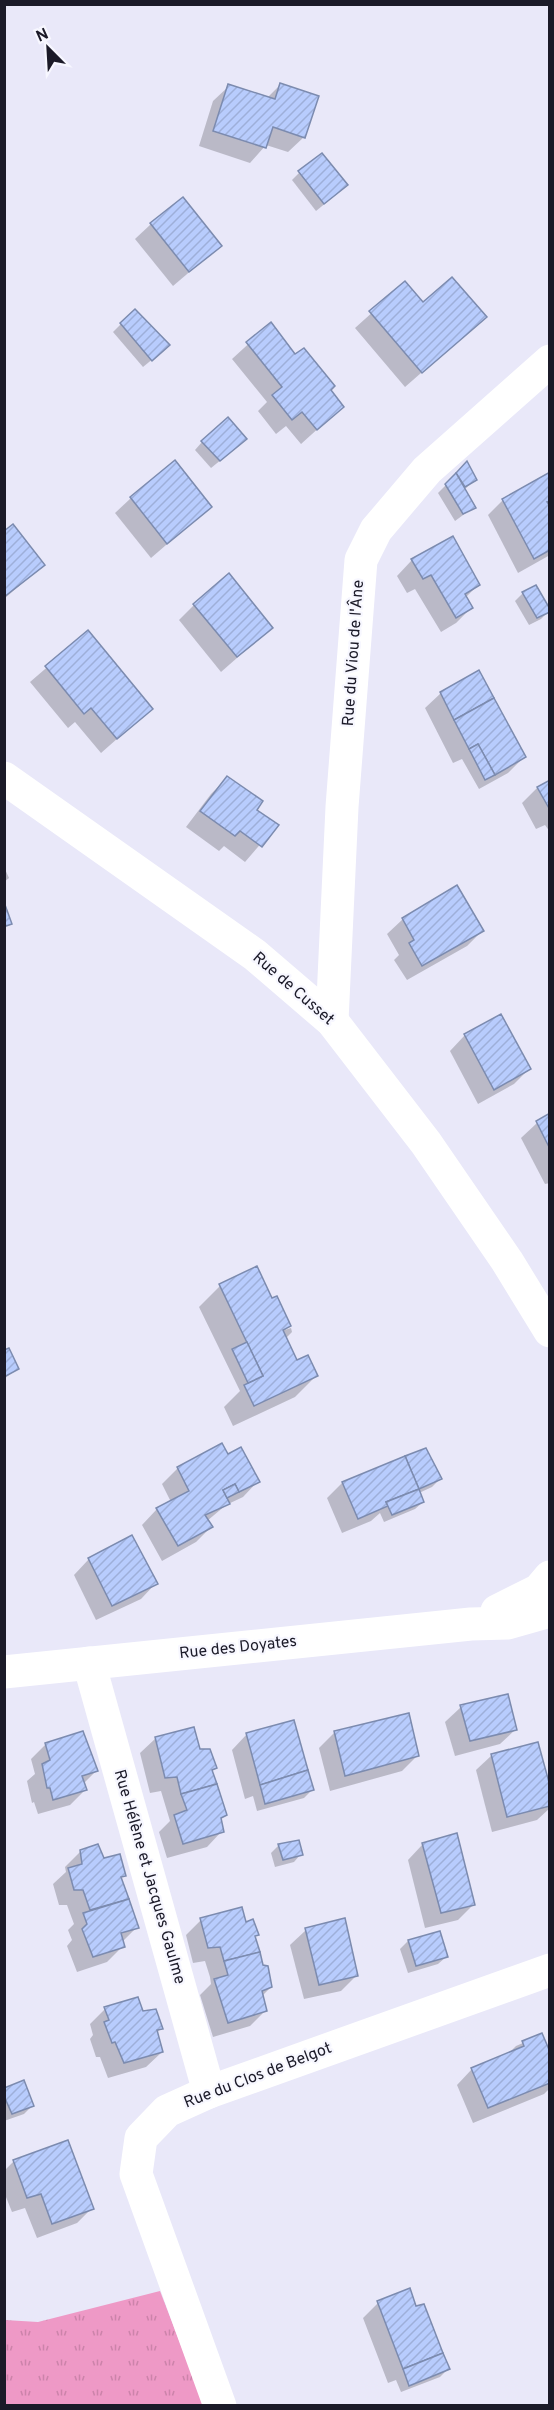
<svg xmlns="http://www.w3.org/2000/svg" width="554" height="2410" font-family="Overpass,sans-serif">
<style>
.grass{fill:url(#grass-tufts)}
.shadow{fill:#0003}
.building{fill:url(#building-hatch);stroke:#7c8baf;stroke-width:1.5}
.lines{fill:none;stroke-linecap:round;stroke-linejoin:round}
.street{stroke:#fff;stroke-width:33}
.secondary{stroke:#fff;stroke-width:33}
.labels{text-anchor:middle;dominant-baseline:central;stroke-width:4.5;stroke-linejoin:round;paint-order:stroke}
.street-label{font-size:16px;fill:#1b1a28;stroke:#f7f7ff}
</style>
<defs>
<pattern id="grass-tufts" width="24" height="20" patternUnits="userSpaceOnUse" patternTransform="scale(1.5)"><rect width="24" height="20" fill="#ee99c6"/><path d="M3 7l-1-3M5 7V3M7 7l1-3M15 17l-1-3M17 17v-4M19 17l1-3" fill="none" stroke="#cc83aa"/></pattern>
<pattern id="building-hatch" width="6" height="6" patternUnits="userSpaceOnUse" patternTransform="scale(1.5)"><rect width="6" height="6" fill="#b8ccfd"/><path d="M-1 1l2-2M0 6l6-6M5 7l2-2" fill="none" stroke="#9eafd9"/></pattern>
</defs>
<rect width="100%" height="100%" fill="#e9e8f9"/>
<path class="grass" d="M160,2291L204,2405L5,2406V2320L38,2322Z"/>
<g class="shadow">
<path d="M281,84L304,137L288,152L266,145L250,163L199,146L213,101L229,86L267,98Z"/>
<path d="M299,173L338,193L316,211L292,180Z"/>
<path d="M182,199L220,246L173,286L135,239L151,224Z"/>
<path d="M405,283L423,304L485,317L405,387L355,328Z"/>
<path d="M121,324L160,353L143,367L113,332Z"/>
<path d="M270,324L294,356L342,407L301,444L286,426L276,434L258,411L267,402L232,359Z"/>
<path d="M202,442L237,447L211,468L195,450Z"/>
<path d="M467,464L475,480L464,490L474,507L455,521L438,493Z"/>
<path d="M550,474V555L518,573L488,515L503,500Z"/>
<path d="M131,498L210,507L151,558L115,513Z"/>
<path d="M4,533L43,565L4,599Z"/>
<path d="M412,560L478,585L465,598L471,608L456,623L441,632L415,589L407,593L397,576Z"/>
<path d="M523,593L549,611L541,619L529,625L515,601Z"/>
<path d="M194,605L271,628L221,672L179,620Z"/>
<path d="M88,632L151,709L101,753L75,722L68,728L30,682Z"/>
<path d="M478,672L524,757L508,773L479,789L462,759L453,763L425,708L441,693Z"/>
<path d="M227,778L255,810L277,825L245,862L224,846L219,851L186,827L211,794Z"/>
<path d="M550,782V832L545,825L536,829L522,803L537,788Z"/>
<path d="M4,867L9,878L4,882Z"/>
<path d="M403,919L482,931L467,946L407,980L394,960L399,955L387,934Z"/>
<path d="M465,1035L529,1069L514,1084L478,1104L450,1051Z"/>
<path d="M550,1115V1183L545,1184L521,1138L537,1123Z"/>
<path d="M220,1286L271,1300L290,1326L285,1330L291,1328L292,1332L286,1338L297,1362L316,1376L295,1397L233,1426L224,1407L240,1391L199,1307Z"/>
<path d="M4,1352L17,1369L4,1379Z"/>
<path d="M221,1445L228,1456L258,1481L243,1497L226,1505L207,1521L211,1527L196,1542L162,1561L142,1525L157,1509L171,1502L162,1484L178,1468Z"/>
<path d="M426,1450L440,1479L432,1487L419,1493L423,1502L415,1509L384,1522L380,1513L371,1521L342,1533L327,1498L342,1483Z"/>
<path d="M89,1559L156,1583L141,1599L96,1620L74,1575Z"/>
<path d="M461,1707L516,1729L500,1744L455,1756L445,1722Z"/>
<path d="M408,1714L417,1756L402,1771L330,1791L319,1748L334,1733Z"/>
<path d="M247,1734L312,1790L304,1798L257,1811L253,1796L245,1799L232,1750Z"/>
<path d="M156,1738L215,1768L211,1771L225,1815L220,1820L222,1831L207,1847L167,1858L159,1832L170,1821L161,1791L150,1793L140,1753Z"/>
<path d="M46,1744L96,1771L83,1784L85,1790L70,1805L38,1814L34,1802L32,1803L27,1781L35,1774L31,1759Z"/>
<path d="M492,1755L550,1792V1808L537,1820L492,1832L476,1770Z"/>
<path d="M423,1844L473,1905L458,1920L425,1928L408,1860Z"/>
<path d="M279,1845L301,1854L294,1862L275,1867L271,1853Z"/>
<path d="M81,1851L103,1860L124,1875L120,1879L137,1927L122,1942L123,1946L107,1962L77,1972L67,1946L72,1940L68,1930L74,1924L67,1905H59L53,1884L66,1872L65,1867Z"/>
<path d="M201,1920L245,1924L257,1935L254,1937L262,1967L271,1987L262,1996L265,2011L250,2026L213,2037L200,1995L211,1984L210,1977L205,1961L193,1963L186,1935Z"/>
<path d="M306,1930L356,1976L341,1991L304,1999L290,1945Z"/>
<path d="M408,1941L446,1957L438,1964L408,1973L400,1949Z"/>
<path d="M105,2009L142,2013L161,2029L156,2033L162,2052L146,2067L108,2078L100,2057H96L90,2039L93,2035L90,2024Z"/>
<path d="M541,2035L550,2056V2088L544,2094L473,2123L457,2085L472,2069L508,2054L516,2046Z"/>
<path d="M4,2089L32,2106L24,2114L4,2121Z"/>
<path d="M14,2161L92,2208L77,2223L37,2238L25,2208L12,2212L4,2192V2171Z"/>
<path d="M378,2303L448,2369L440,2377L401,2392L396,2380L388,2383L363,2318Z"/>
</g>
<g class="building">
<path d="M280,83L319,96L305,138L273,127L266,148L213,131L228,84L275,99Z"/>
<path d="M322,153L348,185L324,204L298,171Z"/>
<path d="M183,197L222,246L189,272L150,223Z"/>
<path d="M452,277L487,317L422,373L369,311L405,281L423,302Z"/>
<path d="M135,309L170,345L152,361L120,323Z"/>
<path d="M271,322L295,354L304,348L335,386L331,390L344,407L317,430L302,412L292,420L272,395L282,387L246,342Z"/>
<path d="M228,417L247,439L220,461L201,441Z"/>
<path d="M175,460L212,507L167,544L130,497Z"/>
<path d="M467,461L477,480L465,487L456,473Z"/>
<path d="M550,472V501L547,502L550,506V550L534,559L502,499Z"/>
<path d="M456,473L476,508L463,514L445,484Z"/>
<path d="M13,524L45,565L4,597V531Z"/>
<path d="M453,536L480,585L465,594L473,608L456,618L431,575L423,579L411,559Z"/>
<path d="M229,573L273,628L237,657L193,604Z"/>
<path d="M536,585L550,609V612L537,618L522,592Z"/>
<path d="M88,630L153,709L117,739L91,708L84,714L45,666Z"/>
<path d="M479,670L494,698L454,720L440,692Z"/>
<path d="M494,698L526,757L495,775L478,744L469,749L454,720Z"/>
<path d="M478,744L495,775L485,780L469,749Z"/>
<path d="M227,776L263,801L257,810L279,825L262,847L240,831L235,836L200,811Z"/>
<path d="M550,780V810L537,787Z"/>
<path d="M457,885L484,931L422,966L409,943L414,940L402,918Z"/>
<path d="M4,902L12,924L6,926L4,921Z"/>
<path d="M501,1014L531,1069L494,1090L464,1034Z"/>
<path d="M550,1113V1149L536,1121Z"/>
<path d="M257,1266L272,1298L277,1296L291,1326L283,1330L297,1360L308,1355L318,1376L254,1406L244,1385L263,1376L219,1284Z"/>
<path d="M247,1342L263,1376L248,1383L232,1349Z"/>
<path d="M9,1348L19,1369L4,1377V1350Z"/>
<path d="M222,1443L228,1454L241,1447L260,1482L239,1492L235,1484L223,1490L230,1504L205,1515L213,1527L178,1546L156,1508L189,1491L177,1467Z"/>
<path d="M426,1448L442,1479L419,1489L405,1456Z"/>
<path d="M405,1456L419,1489L386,1502L388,1506L358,1519L342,1482Z"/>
<path d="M235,1484L239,1492L227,1498L223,1490Z"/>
<path d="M419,1489L424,1502L392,1515L386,1502Z"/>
<path d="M132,1535L158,1584L112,1606L88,1558Z"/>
<path d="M508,1694L517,1730L470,1741L460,1705Z"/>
<path d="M409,1713L419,1756L345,1776L334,1731Z"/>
<path d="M294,1720L308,1770L260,1785L246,1733Z"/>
<path d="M194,1727L200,1749H210L217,1768L212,1770L217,1784L181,1794L177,1777L165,1778L155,1737Z"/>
<path d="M83,1731L98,1771L82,1776L87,1790L53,1800L50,1788H47L42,1764L50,1760L45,1743Z"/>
<path d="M538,1742L550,1786V1806L507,1817L491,1754Z"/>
<path d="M308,1770L314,1790L265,1804L260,1785Z"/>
<path d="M217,1784L227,1815L221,1818L224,1832L183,1844L174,1815L187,1810L181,1794Z"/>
<path d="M457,1833L475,1905L441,1913L422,1843Z"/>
<path d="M299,1840L303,1855L283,1860L278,1844Z"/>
<path d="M98,1844L104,1858L120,1854L126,1876L121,1877L129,1899L90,1910L83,1890H74L68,1868L82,1864L80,1850Z"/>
<path d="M129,1899L139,1928L121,1933L125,1947L93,1957L82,1929L87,1924L83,1913Z"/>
<path d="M242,1907L246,1922L253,1919L259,1935L255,1936L260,1952L224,1961L220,1947L208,1948L200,1918Z"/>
<path d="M345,1918L358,1976L319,1985L305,1928Z"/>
<path d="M440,1931L448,1957L416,1966L408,1940Z"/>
<path d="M260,1952L263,1965L268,1966L272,1987L262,1991L267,2011L228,2023L214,1979L228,1975L224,1961Z"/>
<path d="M138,1997L143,2011L156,2009L163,2029L157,2030L163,2052L124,2063L115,2042L112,2043L104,2022L109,2020L104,2007Z"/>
<path d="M542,2033L550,2052V2083L488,2108L471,2068L524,2046L522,2041Z"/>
<path d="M24,2080L34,2106L12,2114L4,2096V2088Z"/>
<path d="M68,2140L94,2209L52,2224L41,2194L27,2198L13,2160Z"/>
<path d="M410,2288L416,2306L424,2304L443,2353L403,2369L377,2301Z"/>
<path d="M443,2353L450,2369L409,2386L403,2369Z"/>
</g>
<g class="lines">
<g class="street">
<path d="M332,1021L342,807L361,560L376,530L427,470L550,361"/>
<path d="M497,1611L539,1590L550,1577"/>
<path d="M89,1663L209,2092"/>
<path d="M4,1672L471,1624L508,1623L550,1611"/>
<path d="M220,2406L136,2174L141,2138L167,2111L209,2092L550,1970"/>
</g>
<path class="secondary" d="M4,778L255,955L332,1021L426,1143L507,1261L550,1331"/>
</g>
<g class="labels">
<g class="street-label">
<text transform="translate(354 653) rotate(-86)">Rue du Viou de l'Âne</text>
<text transform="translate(293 989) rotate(41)">Rue de Cusset</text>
<text transform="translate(238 1648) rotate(-6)">Rue des Doyates</text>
<text transform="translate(149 1877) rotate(74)">Rue Hélène et Jacques Gaulme</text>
<text transform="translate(258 2076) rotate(-21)">Rue du Clos de Belgot</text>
</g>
</g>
<rect width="554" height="2410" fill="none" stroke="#1b1a28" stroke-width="12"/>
<g transform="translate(48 48) rotate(336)" stroke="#f7f7ff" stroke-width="4.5" paint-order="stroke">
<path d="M0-4.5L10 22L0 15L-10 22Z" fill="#1b1a28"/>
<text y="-9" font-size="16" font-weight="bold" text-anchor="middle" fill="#1b1a28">N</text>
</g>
</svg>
